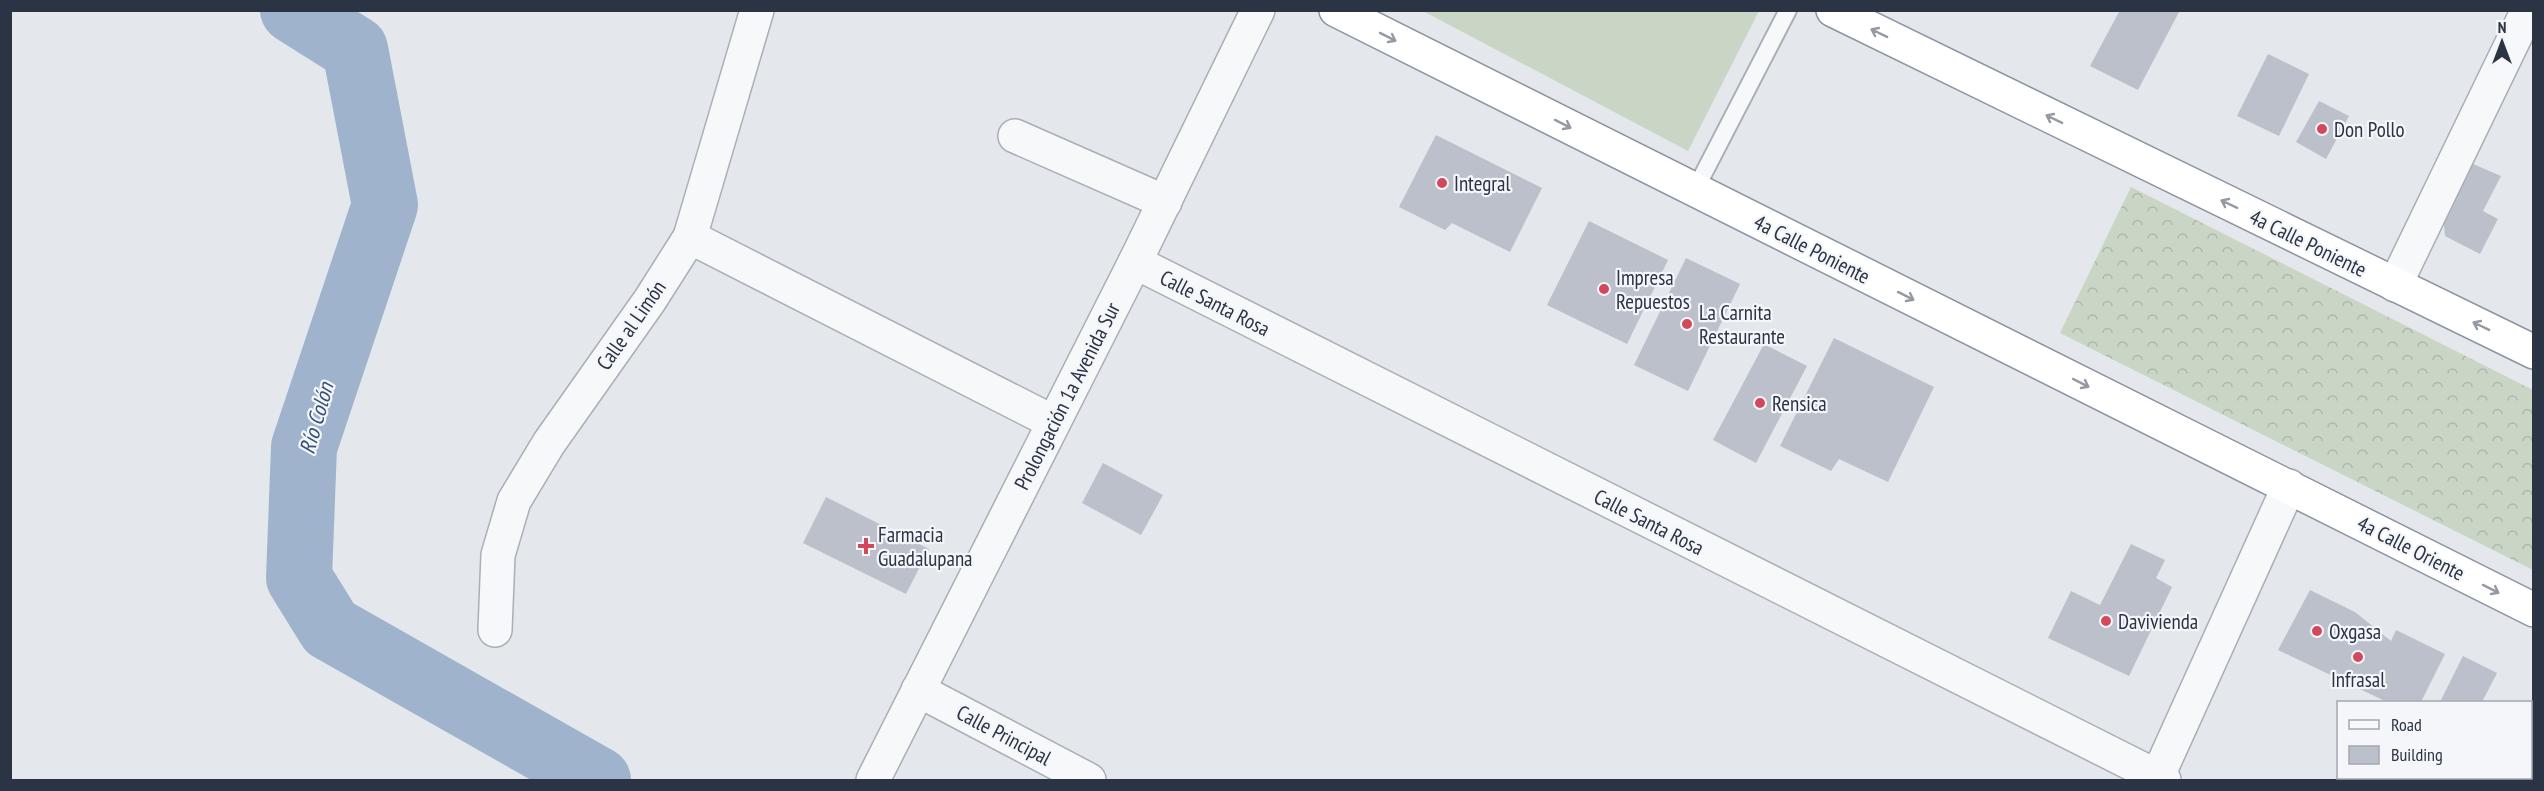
<svg xmlns="http://www.w3.org/2000/svg" width="2544" height="791" font-family="'PT Sans Narrow',sans-serif">
<style>
.forest{fill:url(#forest-crowns)}
.garden{fill:#c9d6c5}
.lines{fill:none;stroke-linecap:round;stroke-linejoin:round}
.river{stroke:#9fb4cc;stroke-width:66}
.building{fill:#bbc0ca}
.lane-casing{stroke:#a9aeb7;stroke-width:20}
.street-casing{stroke:#a9aeb7;stroke-width:36}
.highway-casing{stroke:#8b94a3;stroke-width:36}
.lane{stroke:#f7f8fa;stroke-width:16}
.street{stroke:#f7f8fa;stroke-width:33}
.highway{stroke:#fff;stroke-width:33}
.oneway{stroke:#959aa2}
.poi-dot{fill:#d1495b;stroke:#f4f6f9;stroke-width:2}
.labels{text-anchor:middle;dominant-baseline:central;stroke-width:4.5;stroke-linejoin:round;paint-order:stroke}
.poi-label{font-size:21px;fill:#2b3445;stroke:#f4f6f9;text-anchor:start}
.street-label{font-size:21px;fill:#2b3445;stroke:#f4f6f9}
.water-label{font-size:22px;font-style:italic;fill:#34527a;stroke:#f4f6f9}
</style>
<defs>
<pattern id="forest-crowns" width="20" height="18" patternUnits="userSpaceOnUse" patternTransform="scale(1.5)"><rect width="20" height="18" fill="#c9d6c5"/><path d="M2 6a3 3 0 1 1 6 0M12 15a3 3 0 1 1 6 0" fill="none" stroke="#adb8ab"/></pattern>
</defs>
<rect width="100%" height="100%" fill="#e4e7ec"/>
<path class="forest" d="M2131,187L2533,390V570L2060,333Z"/>
<path class="garden" d="M1423,11H1759L1688,151Z"/>
<g class="lines">
<path class="river" d="M293,10L355,49L385,205L304,447L299,578L330,628L598,780"/>
</g>
<g class="building">
<path d="M2120,10H2180L2138,90L2090,66Z"/>
<path d="M2268,54L2309,74L2279,136L2237,116Z"/>
<path d="M2319,101L2349,116L2326,159L2296,142Z"/>
<path d="M1436,135L1542,188L1510,252L1452,223L1445,230L1399,207Z"/>
<path d="M2466,161L2501,176L2483,211L2498,219L2480,254L2445,236L2443,213Z"/>
<path d="M1589,221L1668,260L1627,344L1547,305Z"/>
<path d="M1686,258L1740,284L1688,391L1634,365Z"/>
<path d="M1834,338L1934,387L1888,482L1839,459L1831,471L1780,446Z"/>
<path d="M1764,344L1807,366L1756,463L1713,440Z"/>
<path d="M1103,463L1163,495L1141,535L1082,503Z"/>
<path d="M826,497L929,549L906,594L803,543Z"/>
<path d="M2131,544L2165,560L2156,578L2172,587L2129,676L2048,638L2071,591L2100,605Z"/>
<path d="M2310,590L2355,612L2391,641L2396,630L2445,654L2421,702H2387L2278,650Z"/>
<path d="M2463,656L2497,673L2482,702H2440Z"/>
</g>
<g class="lines">
<defs>
<path id="lane" d="M1695,190L1788,10"/>
<g id="street">
<path d="M1015,136L1165,202"/>
<path d="M690,237L1053,422"/>
<path d="M1135,262L2164,780"/>
<path d="M2395,285L2528,10"/>
<path d="M495,630L498,555L514,501L549,443L650,300L690,237L757,10"/>
<path d="M918,690L1089,780"/>
<path d="M873,780L1135,262L1258,10"/>
<path d="M2156,780L2289,486"/>
</g>
<g id="highway">
<path d="M1336,10L2534,610"/>
<path d="M1833,10L2534,352"/>
</g>
</defs>
<use href="#lane" class="lane-casing"/>
<use href="#street" class="street-casing"/>
<use href="#highway" class="highway-casing"/>
<use href="#lane" class="lane"/>
<use href="#street" class="street"/>
<use href="#highway" class="highway"/>
</g>
<defs><path id="oneway-shaft" d="M-6 0H5M1.5-3L5.5 0L1.5 3" fill="none" stroke-width="1.6" stroke-linecap="round" stroke-linejoin="round" transform="scale(1.5)"/></defs>
<g class="oneway">
<use href="#oneway-shaft" transform="translate(1879 33) rotate(-154)"/>
<use href="#oneway-shaft" transform="translate(1388 37) rotate(27)"/>
<use href="#oneway-shaft" transform="translate(2054 119) rotate(-154)"/>
<use href="#oneway-shaft" transform="translate(1563 124) rotate(27)"/>
<use href="#oneway-shaft" transform="translate(2229 204) rotate(-154)"/>
<use href="#oneway-shaft" transform="translate(1906 296) rotate(27)"/>
<use href="#oneway-shaft" transform="translate(2481 326) rotate(-154)"/>
<use href="#oneway-shaft" transform="translate(2081 383) rotate(27)"/>
<use href="#oneway-shaft" transform="translate(2491 589) rotate(27)"/>
</g>
<g class="poi-dot">
<circle cx="2322" cy="129" r="6"/>
<circle cx="1442" cy="183" r="6"/>
<circle cx="1604" cy="289" r="6"/>
<circle cx="1687" cy="324" r="6"/>
<circle cx="1760" cy="403" r="6"/>
<path d="M863 537h6v6h6v6h-6v6h-6v-6h-6v-6h6z"/>
<circle cx="2106" cy="621" r="6"/>
<circle cx="2317" cy="631" r="6"/>
<circle cx="2358" cy="657" r="6"/>
</g>
<g class="labels">
<g class="poi-label">
<text x="2334" y="129">Don Pollo</text>
<text x="1454" y="183">Integral</text>
<text x="1616" y="277">Impresa<tspan x="1616" dy="24">Repuestos</tspan></text>
<text x="1699" y="312">La Carnita<tspan x="1699" dy="24">Restaurante</tspan></text>
<text x="1772" y="403">Rensica</text>
<text x="878" y="534">Farmacia<tspan x="878" dy="24">Guadalupana</tspan></text>
<text x="2118" y="621">Davivienda</text>
<text x="2329" y="631">Oxgasa</text>
<text x="2358" y="679" text-anchor="middle">Infrasal</text>
</g>
<g class="street-label">
<text transform="translate(2308 243) rotate(26)">4a Calle Poniente</text>
<text transform="translate(1812 249) rotate(27)">4a Calle Poniente</text>
<text transform="translate(1215 303) rotate(27)">Calle Santa Rosa</text>
<text transform="translate(631 325) rotate(-55)">Calle al Limón</text>
<text transform="translate(1067 396) rotate(-63)">Prolongación 1a Avenida Sur</text>
<text transform="translate(1649 522) rotate(27)">Calle Santa Rosa</text>
<text transform="translate(2411 548) rotate(27)">4a Calle Oriente</text>
<text transform="translate(1004 735) rotate(28)">Calle Principal</text>
</g>
<g class="water-label">
<text transform="translate(316 418) rotate(-74)">Río Colón</text>
</g>
</g>
<rect width="2544" height="791" fill="none" stroke="#2b3445" stroke-width="24"/>
<rect x="2337" y="701" width="195" height="78" fill="#f4f6f9" stroke="#a4a8b1" stroke-width="1.5"/>
<rect x="2349" y="720" width="30" height="9" fill="#f7f8fa" stroke="#a4a8b1" stroke-width="1.5"/>
<text x="2391" y="731" font-size="18" fill="#2b3445">Road</text>
<rect x="2349" y="746" width="30" height="18" fill="#bbc0ca" stroke="#a4a8b1" stroke-width="1.5"/>
<text x="2391" y="761" font-size="18" fill="#2b3445">Building</text>
<g transform="translate(2502 42)" stroke="#f4f6f9" stroke-width="4.5" paint-order="stroke">
<path d="M0-4.5L10 22L0 15L-10 22Z" fill="#2b3445"/>
<text y="-9" font-size="16" font-weight="bold" text-anchor="middle" fill="#2b3445">N</text>
</g>
</svg>
